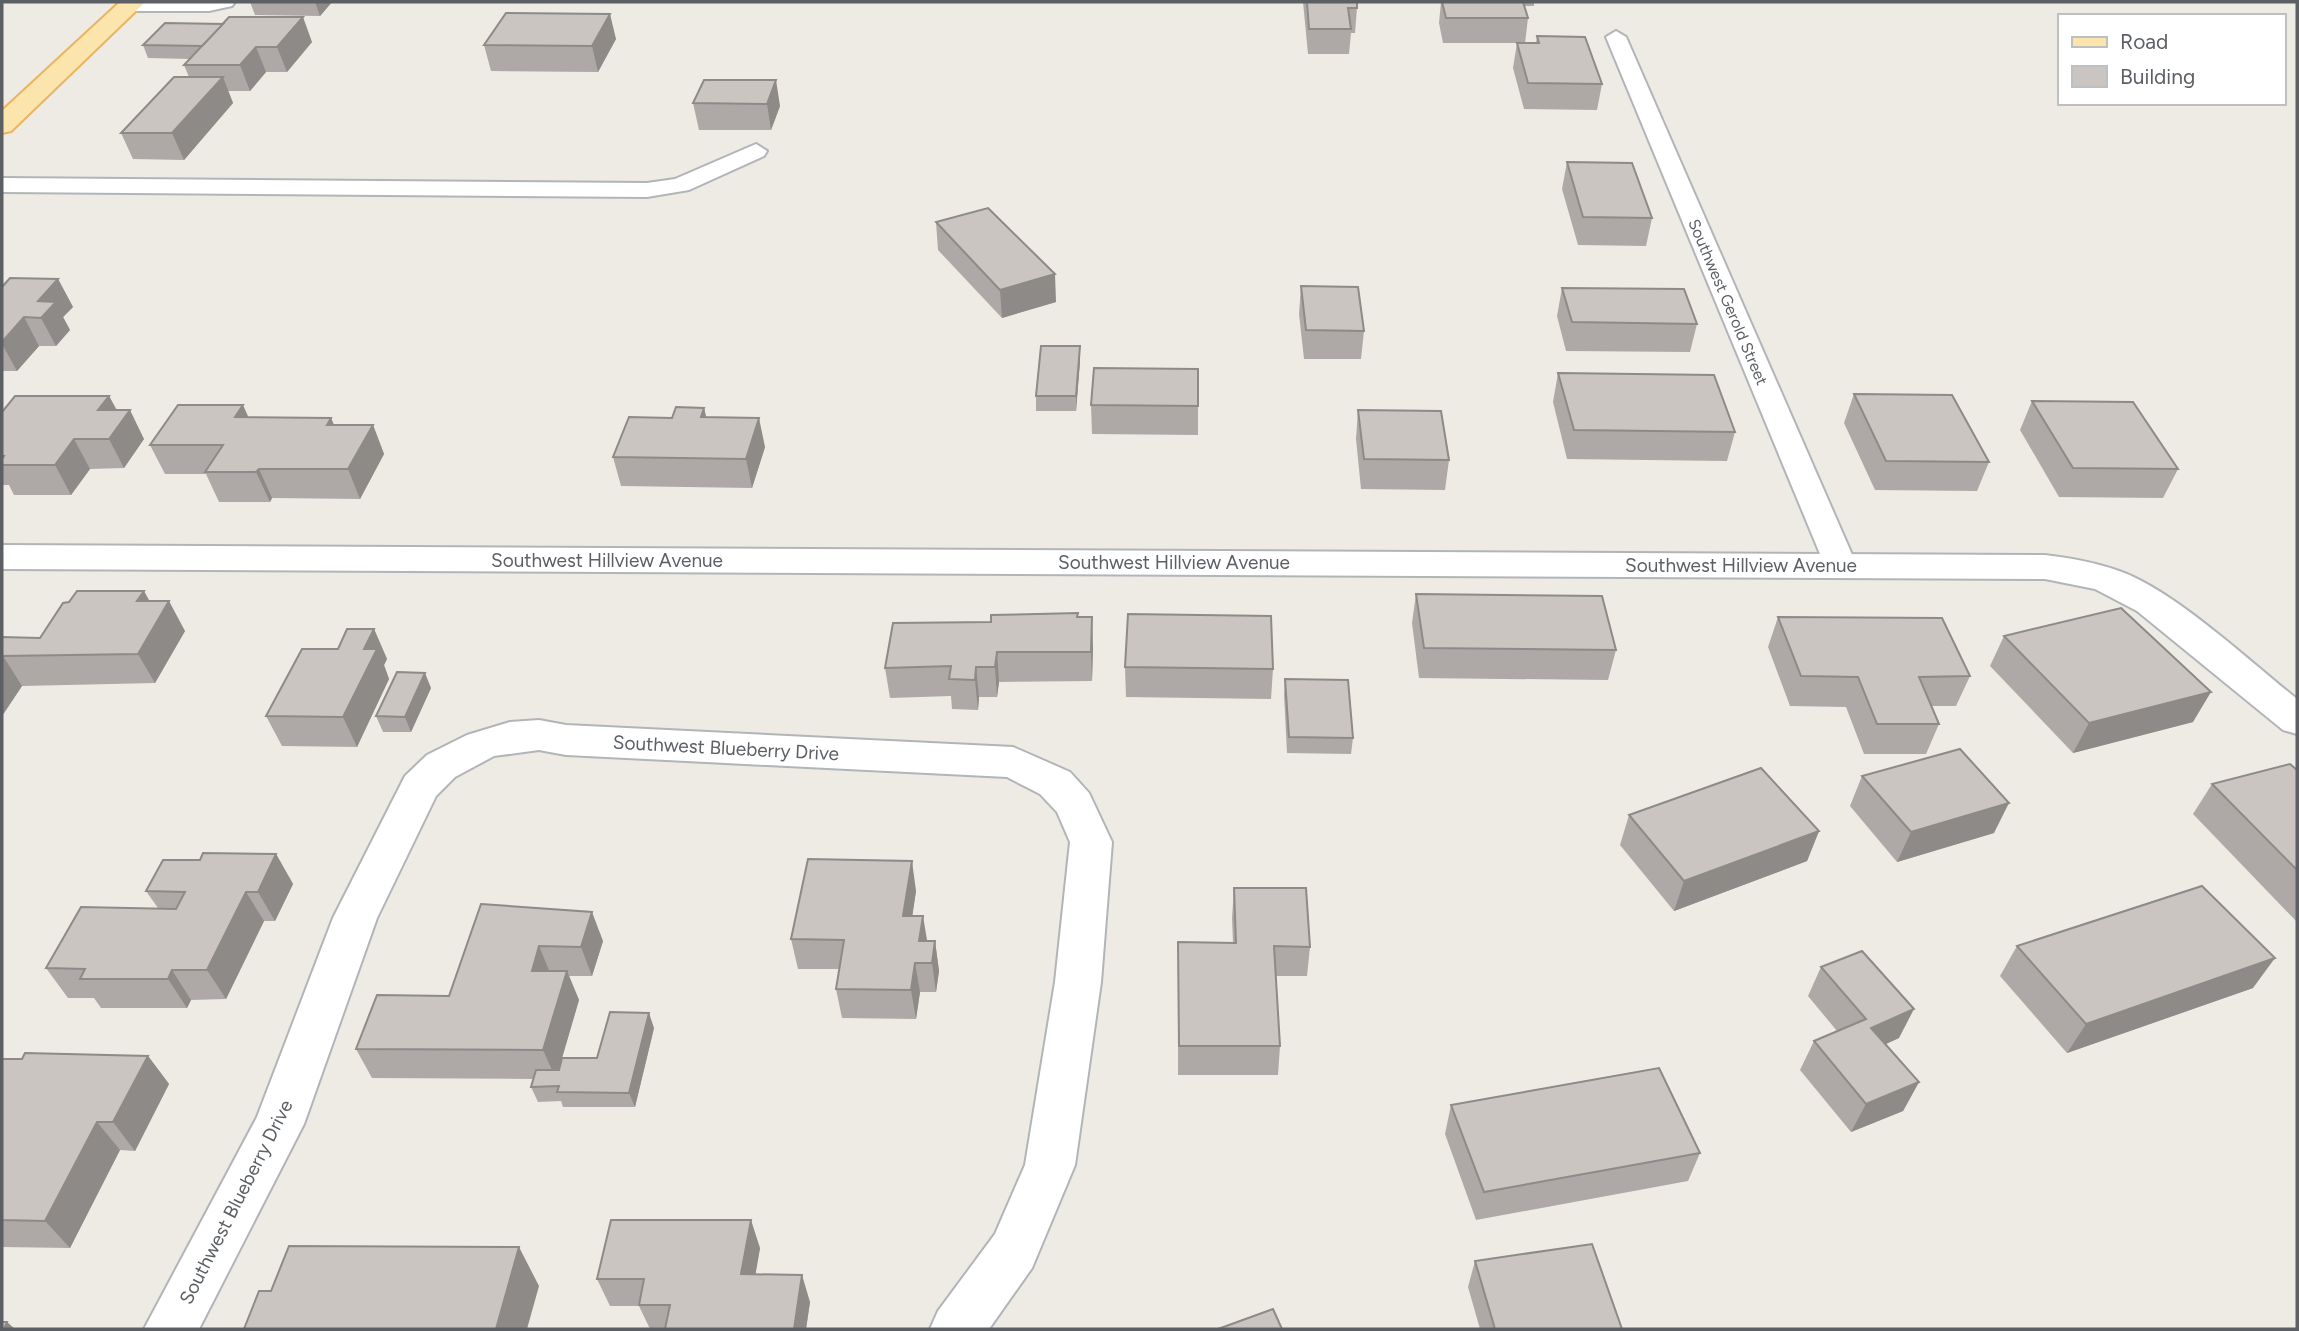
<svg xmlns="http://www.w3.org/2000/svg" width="2299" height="1331" font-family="Figtree,sans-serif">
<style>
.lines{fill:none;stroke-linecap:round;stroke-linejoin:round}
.service-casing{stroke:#b1b5b8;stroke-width:4}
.minor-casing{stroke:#b1b5b8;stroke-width:4}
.primary-casing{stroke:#eab461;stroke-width:4}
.service{fill:#fff;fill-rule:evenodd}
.minor{fill:#fff;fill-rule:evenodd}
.primary{fill:#fbe5ac;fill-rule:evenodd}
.wall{fill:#aea9a6}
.shaded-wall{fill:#8d8a87}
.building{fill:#cac5c1;stroke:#8d8a87;stroke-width:2}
.labels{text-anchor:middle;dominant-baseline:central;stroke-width:5;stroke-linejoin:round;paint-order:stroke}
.far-street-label{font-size:16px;fill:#5c6064;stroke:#fff}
.street-label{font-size:19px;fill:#5c6064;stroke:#fff}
</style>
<rect width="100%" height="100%" fill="#eeebe4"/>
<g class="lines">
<defs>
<g id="service">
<path d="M121,2H235L232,6L209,11H129L122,9L119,5Z"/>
<path d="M1616,31L1626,37L1857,566L1852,573L1841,576L1830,573L1825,566L1606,37Z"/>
<path d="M756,144L767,151L764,156L689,190L647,197L2,192V178L647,183L675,179Z"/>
</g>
<g id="minor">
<path d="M2,545L2045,555C2070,558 2094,562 2119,571C2174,590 2249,661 2297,699V734L2283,730L2137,611L2095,589L2045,579L2,569Z"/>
<path d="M539,720L566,725L1013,747L1070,772L1089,793L1112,842L1101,982L1075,1165L1032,1268L989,1329H930L938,1311L995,1234L1025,1165L1055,982L1070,842L1057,812L1040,794L1007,777L566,755L539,750L494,756L455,777L436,796L377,918L304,1124L199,1329H144L257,1117L333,918L405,776L427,755L467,735L510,722Z"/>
</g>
<path id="primary" d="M120,2H145L11,131L2,133V111Z"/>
</defs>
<use href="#service" class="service-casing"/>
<use href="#minor" class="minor-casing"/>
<use href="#primary" class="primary-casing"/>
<use href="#service" class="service"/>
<use href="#minor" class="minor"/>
<use href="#primary" class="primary"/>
</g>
<g class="wall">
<path d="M250,2H332L320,16L255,15Z"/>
<path d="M1303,2H1357V8L1355,33H1351L1349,54H1308Z"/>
<path d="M1441,2H1534V6H1524L1528,18L1525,43H1536L1537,36L1602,84L1597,110L1524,109L1513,68L1517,43H1443L1439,23Z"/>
<path d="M616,39L598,72L491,71L484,45Z"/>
<path d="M312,42L287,72H266L250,91H228L233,103L184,160L133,159L121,133L189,77L184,65L190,59L148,58L143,45Z"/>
<path d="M704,80L780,106L771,130H699L693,103Z"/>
<path d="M1567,162L1652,218L1646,246L1578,245L1562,189Z"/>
<path d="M936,222L1056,302L1002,318L938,250Z"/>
<path d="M58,279L73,307L63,317L70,330L56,346H39L17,371H2V287Z"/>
<path d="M1301,286L1364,331L1361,359H1304L1299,314Z"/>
<path d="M1562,288L1697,324L1690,352L1566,351L1557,316Z"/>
<path d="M1080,361L1076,411H1036V396Z"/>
<path d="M1558,373L1735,432L1727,461L1567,459L1553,402Z"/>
<path d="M1854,394L1989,462L1977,491L1875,490L1844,423Z"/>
<path d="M109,396L117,410L144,439L124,468L90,469L71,495H14L9,485H2V412Z"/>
<path d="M2032,401L2178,469L2163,498L2059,497L2020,430Z"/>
<path d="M1091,405L1198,406V435L1092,434Z"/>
<path d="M704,408L706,417L765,447L752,488L621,486L613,457L672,418Z"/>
<path d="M1358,410L1449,460L1445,490L1361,489L1356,439Z"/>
<path d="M248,417L331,418L334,425H373L384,454L360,499L272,498L270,502H219L206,474H165L150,445Z"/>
<path d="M1416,594L1616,650L1608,680L1419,678L1412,623Z"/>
<path d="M150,601L185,631L155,683L22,686L2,716V637L40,638Z"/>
<path d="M1078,617L1093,647L1092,681L999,682L997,697H979L978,710L952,709L951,696L890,698L885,668L991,622Z"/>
<path d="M1778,617L1970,676L1956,706H1931L1939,724L1926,754H1864L1846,707L1790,706L1768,647Z"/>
<path d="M374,629L387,659L384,665L389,679L357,747L282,746L266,716L338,649Z"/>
<path d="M2004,636L2193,722L2073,753L1990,666Z"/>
<path d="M1125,667L1273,669L1271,699L1126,697Z"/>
<path d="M1285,679L1353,738L1351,754L1287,753L1284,695Z"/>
<path d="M431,688L411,732H383L376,716Z"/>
<path d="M2297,770V922L2193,814L2212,784Z"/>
<path d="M1862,776L1994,833L1897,862L1850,806Z"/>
<path d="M1629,815L1819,831L1807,861L1674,911L1620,845Z"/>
<path d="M276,854L293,884L275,921H264L226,999L191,1000L187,1008H101L94,998H68L46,968L158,908L146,891L200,860Z"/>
<path d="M1234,888L1310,947L1307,976H1276L1280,1046L1278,1075H1178V942L1233,943L1232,918Z"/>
<path d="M916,891L912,916L927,941H935L939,971L936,992H920L916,1019L842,1018L836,989L839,969H798L791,939Z"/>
<path d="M481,904L603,941L592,976H569L579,1000L558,1070L597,1058L654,1028L635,1107H563L561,1101L538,1102L531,1087L533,1079L372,1078L356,1049L449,996Z"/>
<path d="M2017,946L2253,988L2067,1053L2000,976Z"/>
<path d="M1821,967L1899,1038L1886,1044L1919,1082L1903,1111L1851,1132L1800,1070L1814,1041L1837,1031L1808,996Z"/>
<path d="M148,1056L169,1084L135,1151L120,1150L70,1248L2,1247V1059Z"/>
<path d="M1451,1105L1700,1153L1688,1181L1476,1220L1445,1134Z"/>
<path d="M760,1248L755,1274L810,1302L806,1329H650L639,1306H610L597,1279Z"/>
<path d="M1475,1261L1622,1329H1480L1468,1287Z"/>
</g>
<g class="shaded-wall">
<path d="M315,2H332L320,16Z"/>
<path d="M610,14L616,39L598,72L592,46Z"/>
<path d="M303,17L312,42L287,72L277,47Z"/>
<path d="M256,47L266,72L250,91L240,65Z"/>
<path d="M223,77L233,103L184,160L172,133Z"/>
<path d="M776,80L780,106L771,130L767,104Z"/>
<path d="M1055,274L1056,302L1002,318L1000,290Z"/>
<path d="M58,279L73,307L63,317L70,330L56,346L41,318L38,301Z"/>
<path d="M24,317L39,346L17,371L2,344V342Z"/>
<path d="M1080,346V361L1076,411V396Z"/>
<path d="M109,396L122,421L130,410L144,439L124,468L109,439L98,410Z"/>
<path d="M243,405L256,434L235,417Z"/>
<path d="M704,408L711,437L701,417Z"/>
<path d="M331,418L343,447L327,425Z"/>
<path d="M759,418L765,447L752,488L746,459Z"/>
<path d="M373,425L384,454L360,499L348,469Z"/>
<path d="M74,439L90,469L71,495L55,465Z"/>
<path d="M259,469L272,498L270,502L256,472Z"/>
<path d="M144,591L159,618L169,601L185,631L155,683L138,654L137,601Z"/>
<path d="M1092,617L1093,647L1092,681L1091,652Z"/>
<path d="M374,629L387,659L384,665L389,679L357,747L343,717L364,649Z"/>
<path d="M997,652L999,682L997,697L995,667Z"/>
<path d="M3,656L22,686L2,716V657Z"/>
<path d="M976,667L979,697L978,710L975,680Z"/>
<path d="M425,673L431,688L411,732L405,717Z"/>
<path d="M2211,692L2193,722L2073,753L2089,723Z"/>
<path d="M2009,803L1994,833L1897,862L1911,832Z"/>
<path d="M1819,831L1807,861L1674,911L1684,881Z"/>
<path d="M276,854L293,884L275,921L258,892Z"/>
<path d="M912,861L916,891L908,946L903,916Z"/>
<path d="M246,892L264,921L226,999L207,970Z"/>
<path d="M592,912L603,941L592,976L581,947Z"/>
<path d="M923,916L928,946L919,941Z"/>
<path d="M935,941L939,971L936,992L932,963Z"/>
<path d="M539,946L551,975L532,971Z"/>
<path d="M2275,958L2253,988L2067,1053L2086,1024Z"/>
<path d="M915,963L920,992L916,1019L911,990Z"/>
<path d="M172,970L191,1000L187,1008L168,979Z"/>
<path d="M567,971L579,1000L556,1079L543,1050Z"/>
<path d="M1914,1009L1899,1038L1857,1057L1871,1028Z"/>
<path d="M649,1013L654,1028L635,1107L629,1093Z"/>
<path d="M148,1056L169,1084L135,1151L113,1122Z"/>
<path d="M1919,1082L1903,1111L1851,1132L1866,1104Z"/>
<path d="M97,1122L120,1150L70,1248L45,1221Z"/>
<path d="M751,1220L760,1248L751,1301L741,1274Z"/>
<path d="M519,1247L539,1286L527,1329H496Z"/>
<path d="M802,1275L810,1302L806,1329H794Z"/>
<path d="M7,1322L15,1329H4Z"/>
</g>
<g class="building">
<path d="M1307,2H1357V8H1348L1351,29H1309Z"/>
<path d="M1442,2H1523L1528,18H1446Z"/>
<path d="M506,13L610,14L592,46L484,45Z"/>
<path d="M229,17H303L277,47H256L240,65H184Z"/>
<path d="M165,23L223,24L202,46L143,45Z"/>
<path d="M1537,36L1585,37L1602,84L1528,83L1517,43H1539Z"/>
<path d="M174,77H223L172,133H121Z"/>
<path d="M704,80H776L767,104L693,103Z"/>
<path d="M1567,162L1632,163L1652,218L1583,217Z"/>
<path d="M988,208L1055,274L1000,290L936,222Z"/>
<path d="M10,278L58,279L38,301L56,302L41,318L24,317L2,342V287Z"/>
<path d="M1301,286L1358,287L1364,331L1306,330Z"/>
<path d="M1562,288L1684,289L1697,324L1572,322Z"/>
<path d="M1041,346H1080L1076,396H1036Z"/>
<path d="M1094,368L1198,369V406L1091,405Z"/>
<path d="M1558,373L1714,375L1735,432L1574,430Z"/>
<path d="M1854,394L1952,395L1989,462L1886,461Z"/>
<path d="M15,396H109L98,410H130L109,439H74L55,465H2V459L4,456H2V412Z"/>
<path d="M2032,401L2133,402L2178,469L2073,468Z"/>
<path d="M178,405H243L235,417L331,418L327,425H373L348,469H259L256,472H205L223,445H150Z"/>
<path d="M676,407L704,408L701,417L759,418L746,459L613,457L629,417L672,418Z"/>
<path d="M1358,410L1441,411L1449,460L1364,459Z"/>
<path d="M77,591H144L137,601H169L138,654L3,656L2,657V637L40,638L63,603L69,602Z"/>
<path d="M1416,594L1602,596L1616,650L1424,648Z"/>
<path d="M2121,608L2211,692L2089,723L2004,636Z"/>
<path d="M1078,613L1077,617H1092L1091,652H997L995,667H976L975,680L949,679L951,666L885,668L893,623L991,622V615Z"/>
<path d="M1128,614L1271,616L1273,669L1125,667Z"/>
<path d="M1778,617L1942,618L1970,676L1919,677L1939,724H1877L1858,677L1801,676Z"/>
<path d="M347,629H374L364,649H377L343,717L266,716L302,649H338Z"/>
<path d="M397,672L425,673L405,717L376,716Z"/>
<path d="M1285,679L1348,680L1353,738L1289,737Z"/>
<path d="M1960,749L2009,803L1911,832L1862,776Z"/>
<path d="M2290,764L2297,770V870L2212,784Z"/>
<path d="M1761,768L1819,831L1684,881L1629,815Z"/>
<path d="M203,853L276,854L258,892H246L207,970H172L168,979H80L85,969L46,968L81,907L176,909L185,892L146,891L163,860H200Z"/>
<path d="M808,859L912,861L903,916H923L919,941H935L932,963H915L911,990L836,989L844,940L791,939Z"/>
<path d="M2202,886L2275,958L2086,1024L2017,946Z"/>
<path d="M1234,888H1306L1310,947L1274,946L1280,1046H1179L1178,942L1236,943Z"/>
<path d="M481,904L592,912L581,947L539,946L532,971H567L543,1050L356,1049L377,995L449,996Z"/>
<path d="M1862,951L1914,1009L1871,1028L1919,1082L1866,1104L1814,1041L1866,1019L1821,967Z"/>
<path d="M610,1012L649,1013L629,1093L557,1092L559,1086L531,1087L536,1070H559L562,1058H597Z"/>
<path d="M25,1053L148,1056L113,1122H97L45,1221L2,1220V1059H22Z"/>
<path d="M1659,1068L1700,1153L1484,1192L1451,1105Z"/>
<path d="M611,1220H751L741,1274L802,1275L794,1329H665L670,1305H639L644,1279H597Z"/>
<path d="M1592,1244L1622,1329H1495L1475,1261Z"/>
<path d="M289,1246L519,1247L496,1329H244L259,1291H271Z"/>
<path d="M1273,1309L1282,1329H1218Z"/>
<path d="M2,1322H7L4,1329H2Z"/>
</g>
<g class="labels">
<g class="far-street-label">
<text transform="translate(1728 302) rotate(67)">Southwest Gerold Street</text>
</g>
<g class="street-label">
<text x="607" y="560">Southwest Hillview Avenue</text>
<text x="1174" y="562">Southwest Hillview Avenue</text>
<text x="1741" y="565">Southwest Hillview Avenue</text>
<text transform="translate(726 748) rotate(3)">Southwest Blueberry Drive</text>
<text transform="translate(236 1202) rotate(-63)">Southwest Blueberry Drive</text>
</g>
</g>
<rect width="2299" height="1331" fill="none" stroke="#5c6064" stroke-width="7"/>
<rect x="2058" y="14" width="228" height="91" fill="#ffffff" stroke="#bebfc1" stroke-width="2"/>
<rect x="2072" y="37" width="35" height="10" fill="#fbe5ac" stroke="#bebfc1" stroke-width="2"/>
<text x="2120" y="49" font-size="21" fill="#5c6064">Road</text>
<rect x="2072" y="66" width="35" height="21" fill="#cac5c1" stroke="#bebfc1" stroke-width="2"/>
<text x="2120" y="84" font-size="21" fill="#5c6064">Building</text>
</svg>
